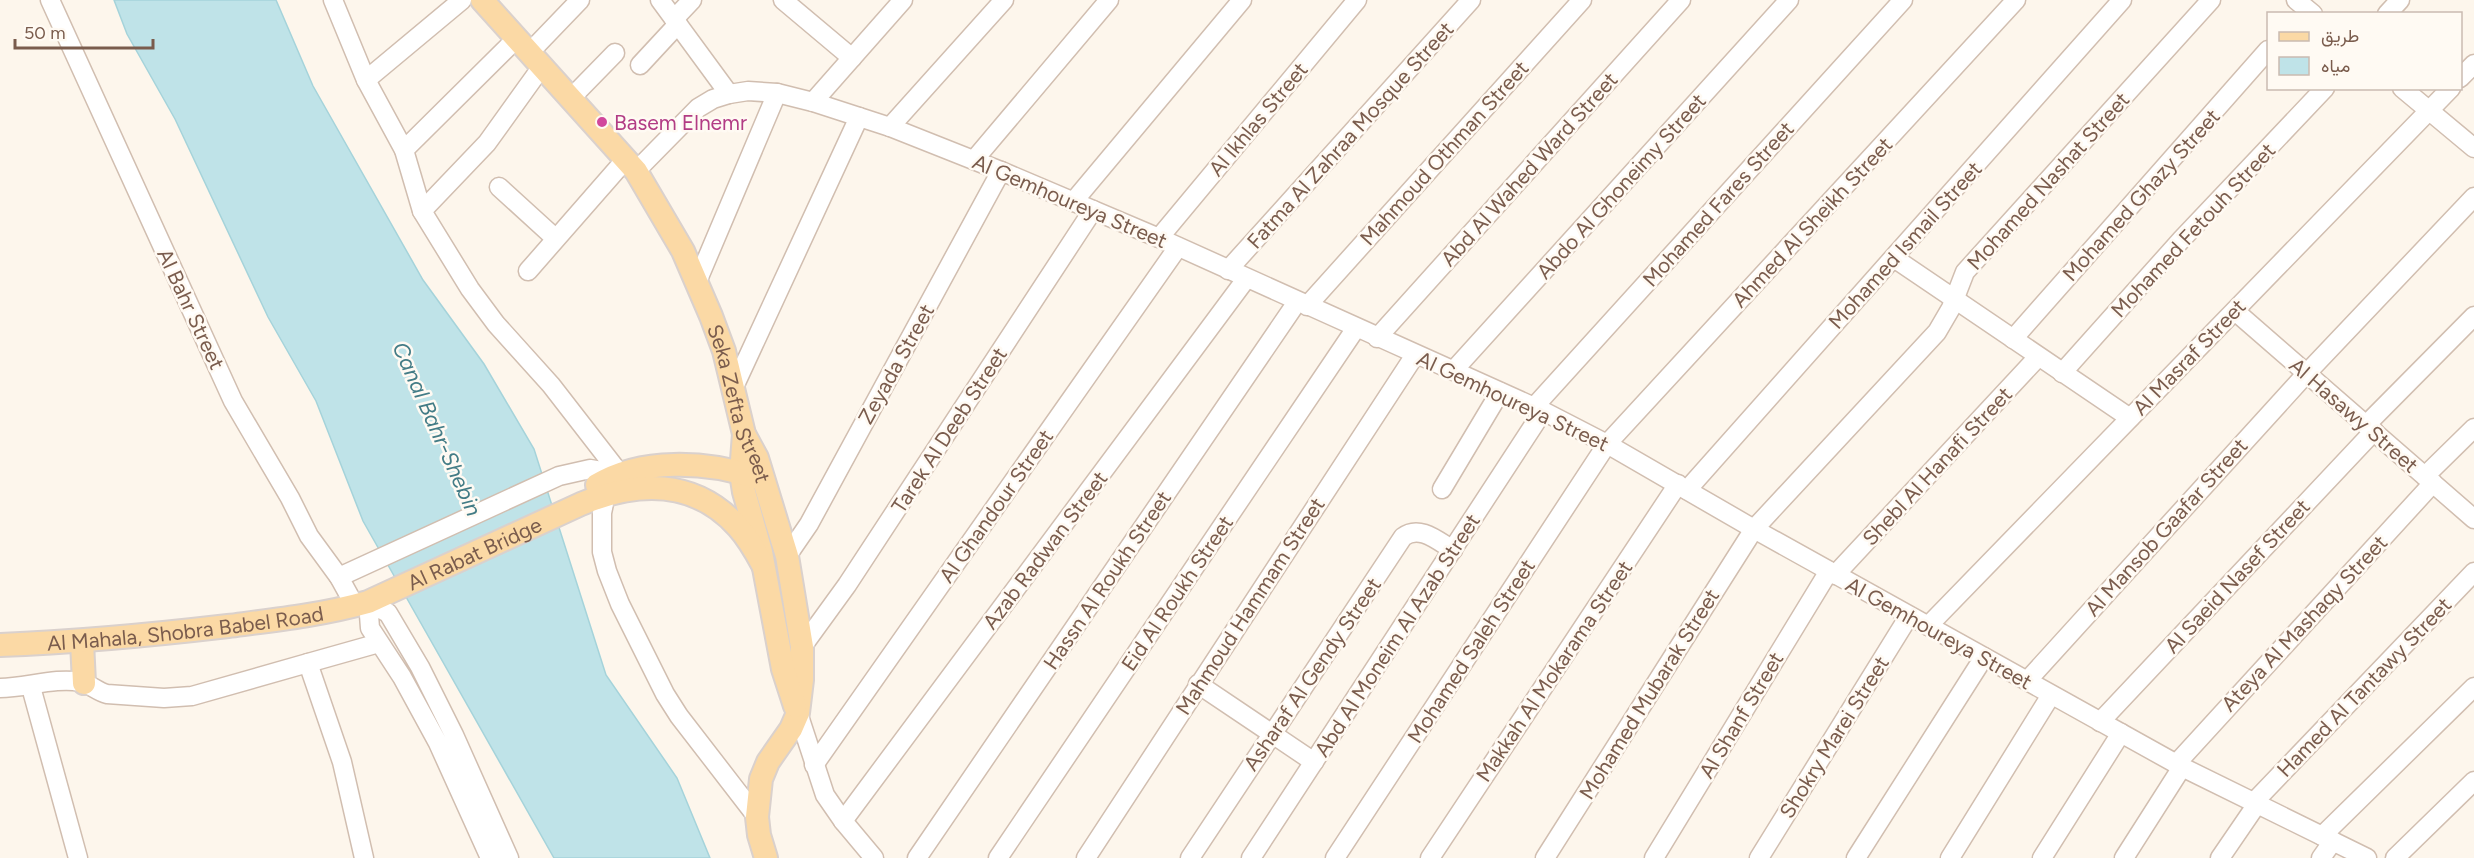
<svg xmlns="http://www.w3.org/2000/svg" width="2474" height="858" font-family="Figtree,Vazirmatn,sans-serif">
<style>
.water{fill:#bfe3e8;stroke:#a5d3da;stroke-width:1.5}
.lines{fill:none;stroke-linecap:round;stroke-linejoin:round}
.minor-casing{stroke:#d1beb0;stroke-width:21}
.major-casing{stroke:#dad1cd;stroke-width:26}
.minor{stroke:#fff;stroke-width:18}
.major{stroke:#fbd9a5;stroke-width:22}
.hotel-dot{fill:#d1479c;stroke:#fffaf3;stroke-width:2}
.labels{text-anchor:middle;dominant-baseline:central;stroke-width:5;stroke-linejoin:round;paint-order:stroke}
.street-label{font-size:21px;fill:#7a5c4d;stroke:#fffaf3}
.hotel-label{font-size:21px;fill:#b23c85;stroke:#fffaf3;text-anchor:start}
.water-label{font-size:22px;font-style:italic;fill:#437c86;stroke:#fffaf3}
</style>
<rect width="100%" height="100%" fill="#fdf6ec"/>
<path class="water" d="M114,0H276L313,86L423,280L484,364L534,449L606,675L677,778L710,858H554L363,521L316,401L268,317L175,119L127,34Z"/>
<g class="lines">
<defs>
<g id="minor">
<path d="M50,0L233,401L290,498L309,536L339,577L355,606"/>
<path d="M333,0L366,80L404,150L422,211L470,289L496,324L551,385L620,474"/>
<path d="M660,0L729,94"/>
<path d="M783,0L852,58"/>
<path d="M2296,0L2313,14"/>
<path d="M2387,14L2400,0"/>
<path d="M674,19L692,0"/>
<path d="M530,52L580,0"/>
<path d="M640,65L678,24"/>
<path d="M2460,78L2474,64"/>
<path d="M366,80L462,0"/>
<path d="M2402,88L2474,148"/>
<path d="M572,97L615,53"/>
<path d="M813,102L903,0"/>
<path d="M890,127L1004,0"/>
<path d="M404,150L517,38"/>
<path d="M974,160L1109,0"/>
<path d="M636,171L698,108L713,99L729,94L748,91L777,93L813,102L890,127L1001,171L1159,238L1543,411L1607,444L1754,529L2182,767L2367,858"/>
<path d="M499,187L555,238"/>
<path d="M1073,202L1242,0"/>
<path d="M422,211L487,143L543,65"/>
<path d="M1159,238L1357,0"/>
<path d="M1894,258L2130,418"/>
<path d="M1228,270L1471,0"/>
<path d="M528,271L626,159"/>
<path d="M697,282L777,93"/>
<path d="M1307,306L1582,0"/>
<path d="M2235,311L2474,519"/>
<path d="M1377,338L1681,0"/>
<path d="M2013,339L2268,50"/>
<path d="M1453,371L1789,0"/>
<path d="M2062,373L2181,240L2325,88"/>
<path d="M734,387L859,117"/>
<path d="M1534,407L1903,0"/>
<path d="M2366,425L2474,316"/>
<path d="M2425,476L2474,428"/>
<path d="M1442,489L1500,392"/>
<path d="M1687,490L2122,0"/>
<path d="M606,494L602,513V552L607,571L620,604L665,694L679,716L757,817"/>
<path d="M787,556L809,524L1001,171"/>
<path d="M1835,575L2038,357"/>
<path d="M339,577L559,476L590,469L620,474"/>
<path d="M1928,626L2451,88"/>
<path d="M802,647L847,585L1093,210"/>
<path d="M2027,681L2306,374L2474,197"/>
<path d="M1198,684L1314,762"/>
<path d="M31,687L78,858"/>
<path d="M0,688C26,688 55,677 81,682C90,684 98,692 107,694L164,698L192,696L308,663"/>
<path d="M798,713L825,795L843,821L874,858"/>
<path d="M2100,722L2374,431"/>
<path d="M2176,764L2433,483"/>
<path d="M814,765L1178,247"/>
<path d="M2254,802L2474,572"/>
<path d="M843,821L1246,279"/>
<path d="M2322,836L2474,687"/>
<path d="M364,858L342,762L308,663L379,643"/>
<path d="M490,858L438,743L402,677L370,628L368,602L388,613L420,667L454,735L509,858"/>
<path d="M917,858L1297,302"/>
<path d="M998,858L1356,328"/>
<path d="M1086,858L1415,355"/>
<path d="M1190,858L1403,537C1420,524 1439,542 1453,550"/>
<path d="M1251,858L1543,411"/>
<path d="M1335,858L1607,444L2016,0"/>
<path d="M1430,858L1678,484"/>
<path d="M1545,858L1754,529L1937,332L1951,308L1965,272L2211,0"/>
<path d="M1654,858L1829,571"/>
<path d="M1759,858L1909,616"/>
<path d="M1856,858L1984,657"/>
<path d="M1950,858L2051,695"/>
<path d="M2042,858L2121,733"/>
<path d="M2124,858L2182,767"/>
<path d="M2220,858L2257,804"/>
<path d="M2321,858L2333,841"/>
<path d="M2395,858L2474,781"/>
</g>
<g id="major">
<path id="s1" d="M482,0L636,171L683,251L711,316L724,351L744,434L757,458L787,556L802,647V680L798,713L791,729L768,762L761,779L757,817L759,835L766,858"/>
<path d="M744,434L741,473L744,492L761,552L783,669L795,706"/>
<path d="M597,485C641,458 706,461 754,477"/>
<path d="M82,642L84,683"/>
<path id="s2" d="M0,645C77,642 151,635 228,626C275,620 322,615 368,602L581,504C636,481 694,478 738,527C748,538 756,552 763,565"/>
</g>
</defs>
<use href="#minor" class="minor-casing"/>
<use href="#major" class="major-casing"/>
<use href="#minor" class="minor"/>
<use href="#major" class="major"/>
</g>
<circle class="hotel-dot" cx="602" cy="122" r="6"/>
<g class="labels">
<g class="street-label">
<text transform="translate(1258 119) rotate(-50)">Al Ikhlas Street</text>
<text transform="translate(1350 135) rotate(-48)">Fatma Al Zahraa Mosque Street</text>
<text transform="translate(1444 153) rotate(-48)">Mahmoud Othman Street</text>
<text transform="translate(1529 169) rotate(-48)">Abd Al Wahed Ward Street</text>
<text transform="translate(2048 181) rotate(-48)">Mohamed Nashat Street</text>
<text transform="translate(1621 186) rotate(-48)">Abdo Al Ghoneimy Street</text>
<text transform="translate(2141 195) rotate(-48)">Mohamed Ghazy Street</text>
<text transform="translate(1070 201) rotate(23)">Al Gemhoureya Street</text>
<text transform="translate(1718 204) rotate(-48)">Mohamed Fares Street</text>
<text transform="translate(1812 222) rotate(-47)">Ahmed Al Sheikh Street</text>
<text transform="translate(2193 230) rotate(-47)">Mohamed Fetouh Street</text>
<text transform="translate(1905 245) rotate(-48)">Mohamed Ismail Street</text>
<text transform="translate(191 309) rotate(65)">Al Bahr Street</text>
<text transform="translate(2189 357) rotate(-46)">Al Masraf Street</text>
<text transform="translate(896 364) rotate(-61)">Zeyada Street</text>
<text transform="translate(1513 401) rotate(25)">Al Gemhoureya Street</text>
<text stroke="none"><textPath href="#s1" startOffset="486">Seka Zefta Street</textPath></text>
<text transform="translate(2354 415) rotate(41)">Al Hasawy Street</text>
<text transform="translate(949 430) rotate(-57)">Tarek Al Deeb Street</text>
<text transform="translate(1937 466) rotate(-47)">Shebl Al Hanafi Street</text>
<text transform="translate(996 506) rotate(-55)">Al Ghandour Street</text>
<text transform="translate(2166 527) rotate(-48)">Al Mansob Gaafar Street</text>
<text transform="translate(1045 550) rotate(-53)">Azab Radwan Street</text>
<text stroke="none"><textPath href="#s2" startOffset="488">Al Rabat Bridge</textPath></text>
<text transform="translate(2237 576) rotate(-47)">Al Saeid Nasef Street</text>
<text transform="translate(1107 580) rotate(-56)">Hassn Al Roukh Street</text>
<text transform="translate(1177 593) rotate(-56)">Eid Al Roukh Street</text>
<text transform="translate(1250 606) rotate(-57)">Mahmoud Hammam Street</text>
<text transform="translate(2304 623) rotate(-47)">Ateya Al Mashaqy Street</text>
<text stroke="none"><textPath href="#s2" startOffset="186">Al Mahala, Shobra Babel Road</textPath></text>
<text transform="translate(1939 633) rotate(29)">Al Gemhoureya Street</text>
<text transform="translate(1397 635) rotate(-57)">Abd Al Moneim Al Azab Street</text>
<text transform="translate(1471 651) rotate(-57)">Mohamed Saleh Street</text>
<text transform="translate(1554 671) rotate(-56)">Makkah Al Mokarama Street</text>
<text transform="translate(1312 674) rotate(-56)">Asharaf Al Gendy Street</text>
<text transform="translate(2364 687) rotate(-46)">Hamed Al Tantawy Street</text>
<text transform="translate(1649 694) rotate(-58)">Mohamed Mubarak Street</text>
<text transform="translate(1741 715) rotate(-59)">Al Shanf Street</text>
<text transform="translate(1834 737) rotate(-58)">Shokry Marei Street</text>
</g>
<g class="hotel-label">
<text x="614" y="122">Basem Elnemr</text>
</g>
<g class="water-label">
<text transform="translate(437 429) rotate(66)">Canal Bahr-Shebin</text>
</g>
</g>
<rect x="2267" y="12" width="195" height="78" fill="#fffaf3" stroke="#cabbb1" stroke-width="1.5"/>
<rect x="2279" y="32" width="30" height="9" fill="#fbd9a5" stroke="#cabbb1" stroke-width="1.5"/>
<text x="2321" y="42" font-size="18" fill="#7a5c4d">طريق</text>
<rect x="2279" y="57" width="30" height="18" fill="#bfe3e8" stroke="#cabbb1" stroke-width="1.5"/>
<text x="2321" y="72" font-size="18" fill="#7a5c4d">مياه</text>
<path d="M15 39v9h138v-9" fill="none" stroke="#7a5c4d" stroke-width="3"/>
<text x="24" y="39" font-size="18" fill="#7a5c4d" stroke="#fffaf3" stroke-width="4.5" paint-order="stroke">50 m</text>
</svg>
